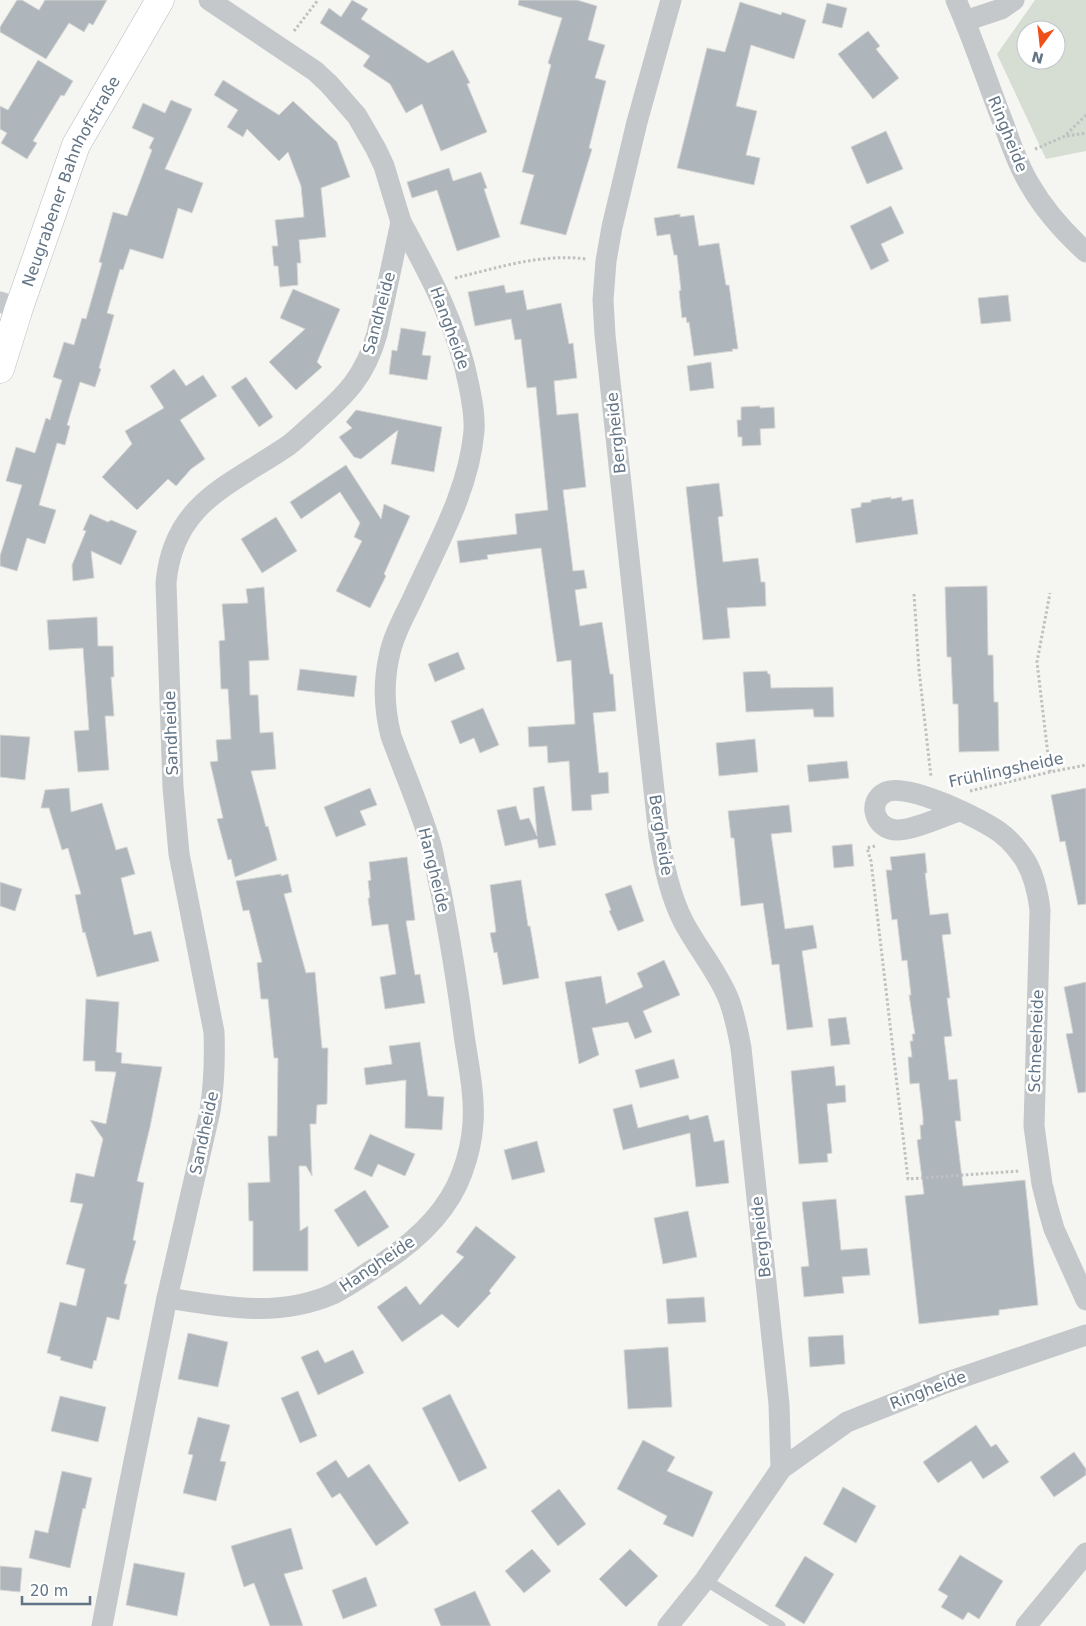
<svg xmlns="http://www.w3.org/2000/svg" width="1086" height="1626" font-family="'DejaVu Sans',sans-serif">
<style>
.green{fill:#d6ddd2;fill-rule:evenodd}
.building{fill:#aeb5bb;stroke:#d6d7d4}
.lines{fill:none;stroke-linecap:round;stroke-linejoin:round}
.secondary-casing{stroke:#b6bbc0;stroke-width:29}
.path{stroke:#bec0c2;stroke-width:3;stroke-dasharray:2.5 2.5;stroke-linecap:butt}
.lane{stroke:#c4c8cb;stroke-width:11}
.street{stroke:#c4c8cb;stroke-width:21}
.secondary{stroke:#fff;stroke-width:28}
.labels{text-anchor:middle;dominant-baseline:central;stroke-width:5;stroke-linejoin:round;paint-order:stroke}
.street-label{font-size:16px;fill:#627485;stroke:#fff}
</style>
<rect width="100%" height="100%" fill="#f5f5f1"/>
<path class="green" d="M1035,0H1086V151L1046,159L997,54ZM1026,30H1056V60H1026Z"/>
<g class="building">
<path d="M17,0H22L39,10L45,0H107L93,25L89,23L84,32L69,23L46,59L0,32V27Z"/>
<path d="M352,0L368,9L361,19L428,63L453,50L470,83L467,84L487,132L441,151L422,104L406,113L390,84L363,66L370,56L320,23L329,8L341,17Z"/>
<path d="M519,0H577L597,6L588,40L605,45L595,78L606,81L589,148L592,149L566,235L520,224L534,175L522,172L551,65L548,63L562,18L518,5Z"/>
<path d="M740,2L781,15L782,12L806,20L794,59L751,45L736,106L757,111L746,155L760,158L754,185L677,168L707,48L725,52Z"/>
<path d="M827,3L847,8L842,28L822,23Z"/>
<path d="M868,31L880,46L876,49L899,78L873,99L838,54Z"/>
<path d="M38,60L73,81L64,96L61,95L33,141L37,143L27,159L1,143L7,133L0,129V106L8,110Z"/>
<path d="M223,80L279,115L293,101L337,142L350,177L321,188L326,237L299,240L301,263H297L298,285L280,287L278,266H274L272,246H278L275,220L304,217L301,186L288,152L279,161L247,129L243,137L227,127L238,110L214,95Z"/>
<path d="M171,100L192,109L165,169L203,183L192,213L178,208L163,259L130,249L123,270L120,269L107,313L114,315L99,368L101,369L95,387L80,382L67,425L70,426L65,445L57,443L39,505L56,510L45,544L27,538L17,571L0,566V556L22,485L6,481L16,447L35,453L46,418L50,420L62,380L53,377L64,342L74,345L82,318L86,319L102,263L99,262L113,212L127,216L152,150L149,148L154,138L132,128L143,103L165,113Z"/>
<path d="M886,131L903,169L867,184L851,147Z"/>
<path d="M449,168L453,181L481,172L487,188L484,189L500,237L457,251L437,190L412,198L407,182Z"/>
<path d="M891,206L904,233L881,244L889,261L871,270L850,226Z"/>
<path d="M680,214V217L694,215L699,246L719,243L726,285H729L738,349H732L733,351L694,356L689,322L687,323L686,317L682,318L679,291L681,290L677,255H674L670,234L657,236L654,218Z"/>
<path d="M504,285L506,293L523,290L527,310L561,303L569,344L573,343L577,378L554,381L557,415L578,413L586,487L563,490L573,571L584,570L587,588L575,590L580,626L602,622L610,674H613L616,711L593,713L599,773L608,772L609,793L591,795L592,810L572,811L569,761L548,763L547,746L529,747L528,727L575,724L571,660L557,662L541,548L487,555L488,559L460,563L457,541L517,534L515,514L548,510L536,387L527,388L521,339L515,340L511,319L475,326L468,292Z"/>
<path d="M293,289L340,309L317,362L322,367L296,390L269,362L305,329L280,318Z"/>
<path d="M1008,295L1011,321L981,324L978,298Z"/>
<path d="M401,328L426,332L422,355L431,356L427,380L389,374L392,350L397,351Z"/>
<path d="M711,362L714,388L690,391L687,366Z"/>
<path d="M174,369L186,386L203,375L217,396L180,420L205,459L191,469L176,486L168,479L137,510L102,477L132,444L125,431L164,408L150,386Z"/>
<path d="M246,377L273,417L259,427L231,387Z"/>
<path d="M760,406V408L774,407L775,428L760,429L761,445L742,446V437H738L737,420H741V407Z"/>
<path d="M356,410L442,427L434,472L391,464L398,430L361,459L354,457L339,437L352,428L346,422Z"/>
<path d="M346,465L381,519L384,504L410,516L384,574L386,576L370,608L336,591L362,541L354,537L360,523L340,492L301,519L290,502Z"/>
<path d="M719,483L723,516L718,517L723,562L758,558L761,582H765L766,606L727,608L730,638L703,640L686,487Z"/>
<path d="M891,497V499L902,497V501L913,499L918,534L856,543L851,509L861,507V503L871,502V500Z"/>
<path d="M90,514L108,522L111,520L137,531L121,565L91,551L94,578L73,581L72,565L86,531L83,530Z"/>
<path d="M276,517L297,551L262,573L241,539Z"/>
<path d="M987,586L988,655H993L994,702H998L999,751L959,752L958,704H953L951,657H947L945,587Z"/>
<path d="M264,587L269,660L249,661L250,695H258L260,733L273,732L276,769L251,771L266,827L268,826L277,860L235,877L231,859L228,860L217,819L223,818L210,762L218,761L216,740L231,739L228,689H221L219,641L225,640L222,604L248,603L246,589Z"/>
<path d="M97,617L98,646H113L114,677H111L114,716H105L109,770L78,772L74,731L89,730L83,648L49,650L47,620Z"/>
<path d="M458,652L465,669L435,682L428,664Z"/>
<path d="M300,669L357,676L354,697L297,690Z"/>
<path d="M767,671L768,674H770L771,688L833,687L834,717H814L813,709L746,712L743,672Z"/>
<path d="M483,708L499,745L480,753L474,738L460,744L451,721Z"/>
<path d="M0,735L30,737L25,780L0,777Z"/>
<path d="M755,739L758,772L719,776L716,743Z"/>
<path d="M847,761L849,778L809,782L807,765Z"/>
<path d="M544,786L556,845L539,848L537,839L505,846L497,810L516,806L520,820L529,818L537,836L533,788Z"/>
<path d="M69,788L71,812L102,803L116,850L127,847L135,874L121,878L134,935L151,931L159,961L97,977L85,932L83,933L75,895L81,894L68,848L62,850L49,808H41L45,790Z"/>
<path d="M370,788L377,805L360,811L366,825L336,837L324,807Z"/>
<path d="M1086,788V904L1078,905L1065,841L1060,842L1051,795Z"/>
<path d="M789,805L792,832L771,834L785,929L813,925L817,948L802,951L813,1027L787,1030L779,964L772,965L763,903L741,906L734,838H731L728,811Z"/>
<path d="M852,844L854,866L834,868L832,846Z"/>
<path d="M925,853L927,873H925L930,915L948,913L951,934L942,935L950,998H947L952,1036L944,1037L949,1080L957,1079L961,1121H955L963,1186L1025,1180L1038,1305L999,1310V1315L919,1324L905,1196L924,1194L917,1140L921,1139L920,1125H923V1117L919,1083L910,1084L908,1057H912L910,1041H913L912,1034H915L909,995H911L907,960L902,961L897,919L892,920L886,870H892L890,857Z"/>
<path d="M407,857L415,920L406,921L415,975L420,974L425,1003L385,1009L380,977L396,974L388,924L372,926L368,898H370L368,881L371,880L369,862Z"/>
<path d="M281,874V876L288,874L292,892L284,894L306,973L315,972L322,1048H328L327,1104L317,1105L316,1124H310L312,1176L306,1166H299L300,1231L308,1226V1271H253V1221H249L248,1183L270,1182L268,1136H277L278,1058H274L268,999H261L257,963L262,962L249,910L243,911L236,881Z"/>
<path d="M521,880L528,926H530L539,978L503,985L497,952L494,953L490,933L496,932L490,885Z"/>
<path d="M0,882L22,889L15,911L0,906Z"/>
<path d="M631,885L644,921L618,931L609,911L611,910L605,894Z"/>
<path d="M664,960L680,995L643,1011L652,1032L635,1039L628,1022L592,1028L599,1055L579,1064L565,982L601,976L606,1004L643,987L637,973Z"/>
<path d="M1086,982V1092L1078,1093L1066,1034L1073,1033L1064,987Z"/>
<path d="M86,999L119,1002L116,1052L122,1053L121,1063L162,1067L150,1127L137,1181L144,1183L133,1240L136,1241L124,1284H127L119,1320L107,1317L96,1361L94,1360L92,1369L60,1360L61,1357L47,1353L60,1302L76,1306L85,1269L66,1264L83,1204L70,1202L76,1173L94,1177L103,1139L90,1120L106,1124L116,1072L95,1071V1061H83Z"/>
<path d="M846,1017L850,1044L831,1046L828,1019Z"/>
<path d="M420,1042L428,1096L444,1097L442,1130L405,1128L406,1080L366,1085L364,1068L392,1064L389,1046Z"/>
<path d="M674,1059L679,1078L640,1088L635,1070Z"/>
<path d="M834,1066L836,1086L845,1085L846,1102L827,1104L832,1153L827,1154L828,1162L799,1164L791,1071Z"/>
<path d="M632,1104L638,1128L688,1115L690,1120L708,1115L714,1142L724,1140L729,1183L696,1187L690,1133L623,1150L613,1109Z"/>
<path d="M370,1134L415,1154L405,1176L378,1164L372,1177L354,1169Z"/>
<path d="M537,1141L545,1172L512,1180L504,1150Z"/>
<path d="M365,1190L389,1227L358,1247L334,1210Z"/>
<path d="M836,1199L841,1250L867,1248L870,1275L842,1277L844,1293L804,1297L801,1267L809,1266L802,1202Z"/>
<path d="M688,1211L697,1257L663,1264L654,1218Z"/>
<path d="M476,1226L516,1257L489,1291L491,1293L458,1328L442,1314L402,1342L377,1307L406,1286L420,1305L464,1257L456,1252Z"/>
<path d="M704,1297L706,1322L668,1324L666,1299Z"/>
<path d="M188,1333L228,1342L218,1387L178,1379Z"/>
<path d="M843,1335L845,1364L810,1367L808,1337Z"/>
<path d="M668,1347L672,1407L628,1409L624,1350Z"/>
<path d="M318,1350L325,1363L353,1350L364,1373L318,1395L301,1357Z"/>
<path d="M298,1391L317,1436L300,1443L281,1398Z"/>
<path d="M450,1394L487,1468L459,1482L422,1408Z"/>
<path d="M60,1396L106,1407L98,1442L51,1431Z"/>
<path d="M198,1417L230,1425L220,1461L226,1462L216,1501L183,1493L193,1455L188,1454Z"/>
<path d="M976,1425L991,1447L996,1444L1009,1462L983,1479L971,1461L938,1483L923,1462Z"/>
<path d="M643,1440L675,1457L667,1471L713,1492L693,1537L663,1524L667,1516L617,1489Z"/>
<path d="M1074,1452L1086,1469V1475L1054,1497L1040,1477Z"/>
<path d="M336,1460L348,1478L369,1464L409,1523L376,1546L340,1493L332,1498L316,1473Z"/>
<path d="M62,1471L92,1478L85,1509L83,1508L70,1568L29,1558L35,1530L48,1533Z"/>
<path d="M843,1487L876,1506L856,1543L823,1524Z"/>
<path d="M559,1489L586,1524L558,1546L531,1511Z"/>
<path d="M291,1528L303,1569L284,1574L303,1626H270L254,1583L244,1587L231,1546Z"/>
<path d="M532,1549L551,1571L524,1593L505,1571Z"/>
<path d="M630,1549L658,1576L626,1607L599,1579Z"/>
<path d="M960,1555L1003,1581L979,1619L968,1612L963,1620L941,1607L948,1596L938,1590Z"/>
<path d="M805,1556L834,1574L804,1624L775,1606Z"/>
<path d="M134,1563L185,1573L177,1616L126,1605Z"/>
<path d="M0,1566L22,1568L20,1592L0,1590Z"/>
<path d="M366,1577L377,1606L343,1619L332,1590Z"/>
<path d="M475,1591L491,1626H441L434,1609Z"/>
</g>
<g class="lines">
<defs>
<g id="secondary">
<path id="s1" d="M0,369L19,308L76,145L160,0"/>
</g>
</defs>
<use href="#secondary" class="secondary-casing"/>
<g class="path">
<path d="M294,31L318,0"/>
<path d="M1067,136L1086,133"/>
<path d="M1035,149L1065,136L1086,115"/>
<path d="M455,278C497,268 542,253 586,259"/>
<path d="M914,594L919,670L931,777"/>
<path d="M1050,772L1037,662L1050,593"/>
<path d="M970,791L1050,772L1086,765"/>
<path d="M875,846L867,848L871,861L908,1179L1020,1171"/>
</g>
<path class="lane" d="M705,1580L780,1626"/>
<g class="street">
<path d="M956,0C974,41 988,84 1004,125C1011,145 1019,167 1030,185C1045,211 1064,232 1086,252"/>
<path d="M965,21L1001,9L1014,0"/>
<path d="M0,302L19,308"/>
<path d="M959,811C941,817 916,829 898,830C876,831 865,802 886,792C907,782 985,820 1002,834C1010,840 1019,851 1025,860C1034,875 1038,893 1040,910L1034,1126L1042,1184L1048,1208L1054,1229L1086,1300"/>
<path d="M167,1298C223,1307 279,1318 333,1294C351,1285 367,1273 384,1262C417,1240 448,1212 462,1173C468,1157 472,1140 473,1123C475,1094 468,1063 464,1035C458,987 450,940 441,892C437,877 435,860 431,845C420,808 404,772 391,736C384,709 383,684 389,657C393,636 404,617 413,598C437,545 469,490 474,431C475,416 472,401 469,386C458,327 430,275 401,222"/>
<path d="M781,1469L847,1422L945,1383L1086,1335"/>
<path d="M102,1626L126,1501L167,1298L210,1111C214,1085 215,1059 214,1032L179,854L173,787L166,583C173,502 231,485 289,445C298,438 306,430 315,422C347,394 365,376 377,334L401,222L384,166L376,149L357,116L329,84L315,71L209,0"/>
<path d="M668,1626L705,1580L781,1469L779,1404L741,1048C738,1032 735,1016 729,1000C718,972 697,948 683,921C670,895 664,866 659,837L605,335L603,300L606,261L612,227L637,122L671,0"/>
<path d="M1026,1626L1086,1553"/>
</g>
<use href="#secondary" class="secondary"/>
</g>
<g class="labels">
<g class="street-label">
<text transform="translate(1008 134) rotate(68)">Ringheide</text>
<text stroke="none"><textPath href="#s1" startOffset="201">Neugrabener Bahnhofstraße</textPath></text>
<text transform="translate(379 313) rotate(-75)">Sandheide</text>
<text transform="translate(450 328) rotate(70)">Hangheide</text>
<text transform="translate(616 433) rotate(-96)">Bergheide</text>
<text transform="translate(171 733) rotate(-92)">Sandheide</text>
<text transform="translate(1006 770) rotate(-12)">Frühlingsheide</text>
<text transform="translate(661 835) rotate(81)">Bergheide</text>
<text transform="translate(434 870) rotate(76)">Hangheide</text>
<text transform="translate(1036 1041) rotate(-88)">Schneeheide</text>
<text transform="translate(204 1133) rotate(-78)">Sandheide</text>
<text transform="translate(761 1237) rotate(-96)">Bergheide</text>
<text transform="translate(377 1264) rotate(-34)">Hangheide</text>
<text transform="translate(928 1390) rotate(-21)">Ringheide</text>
</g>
</g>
<g transform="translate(1041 45) rotate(195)"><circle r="24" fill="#ffffff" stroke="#c0c7ce"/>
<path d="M0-4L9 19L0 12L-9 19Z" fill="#f04f17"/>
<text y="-8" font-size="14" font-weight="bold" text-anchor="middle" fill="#627485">N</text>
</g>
<path d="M22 1596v8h68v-8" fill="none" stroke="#627485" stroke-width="2.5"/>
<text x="30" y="1596" font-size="15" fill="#627485" stroke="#ffffff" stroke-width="4" paint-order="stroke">20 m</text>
</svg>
